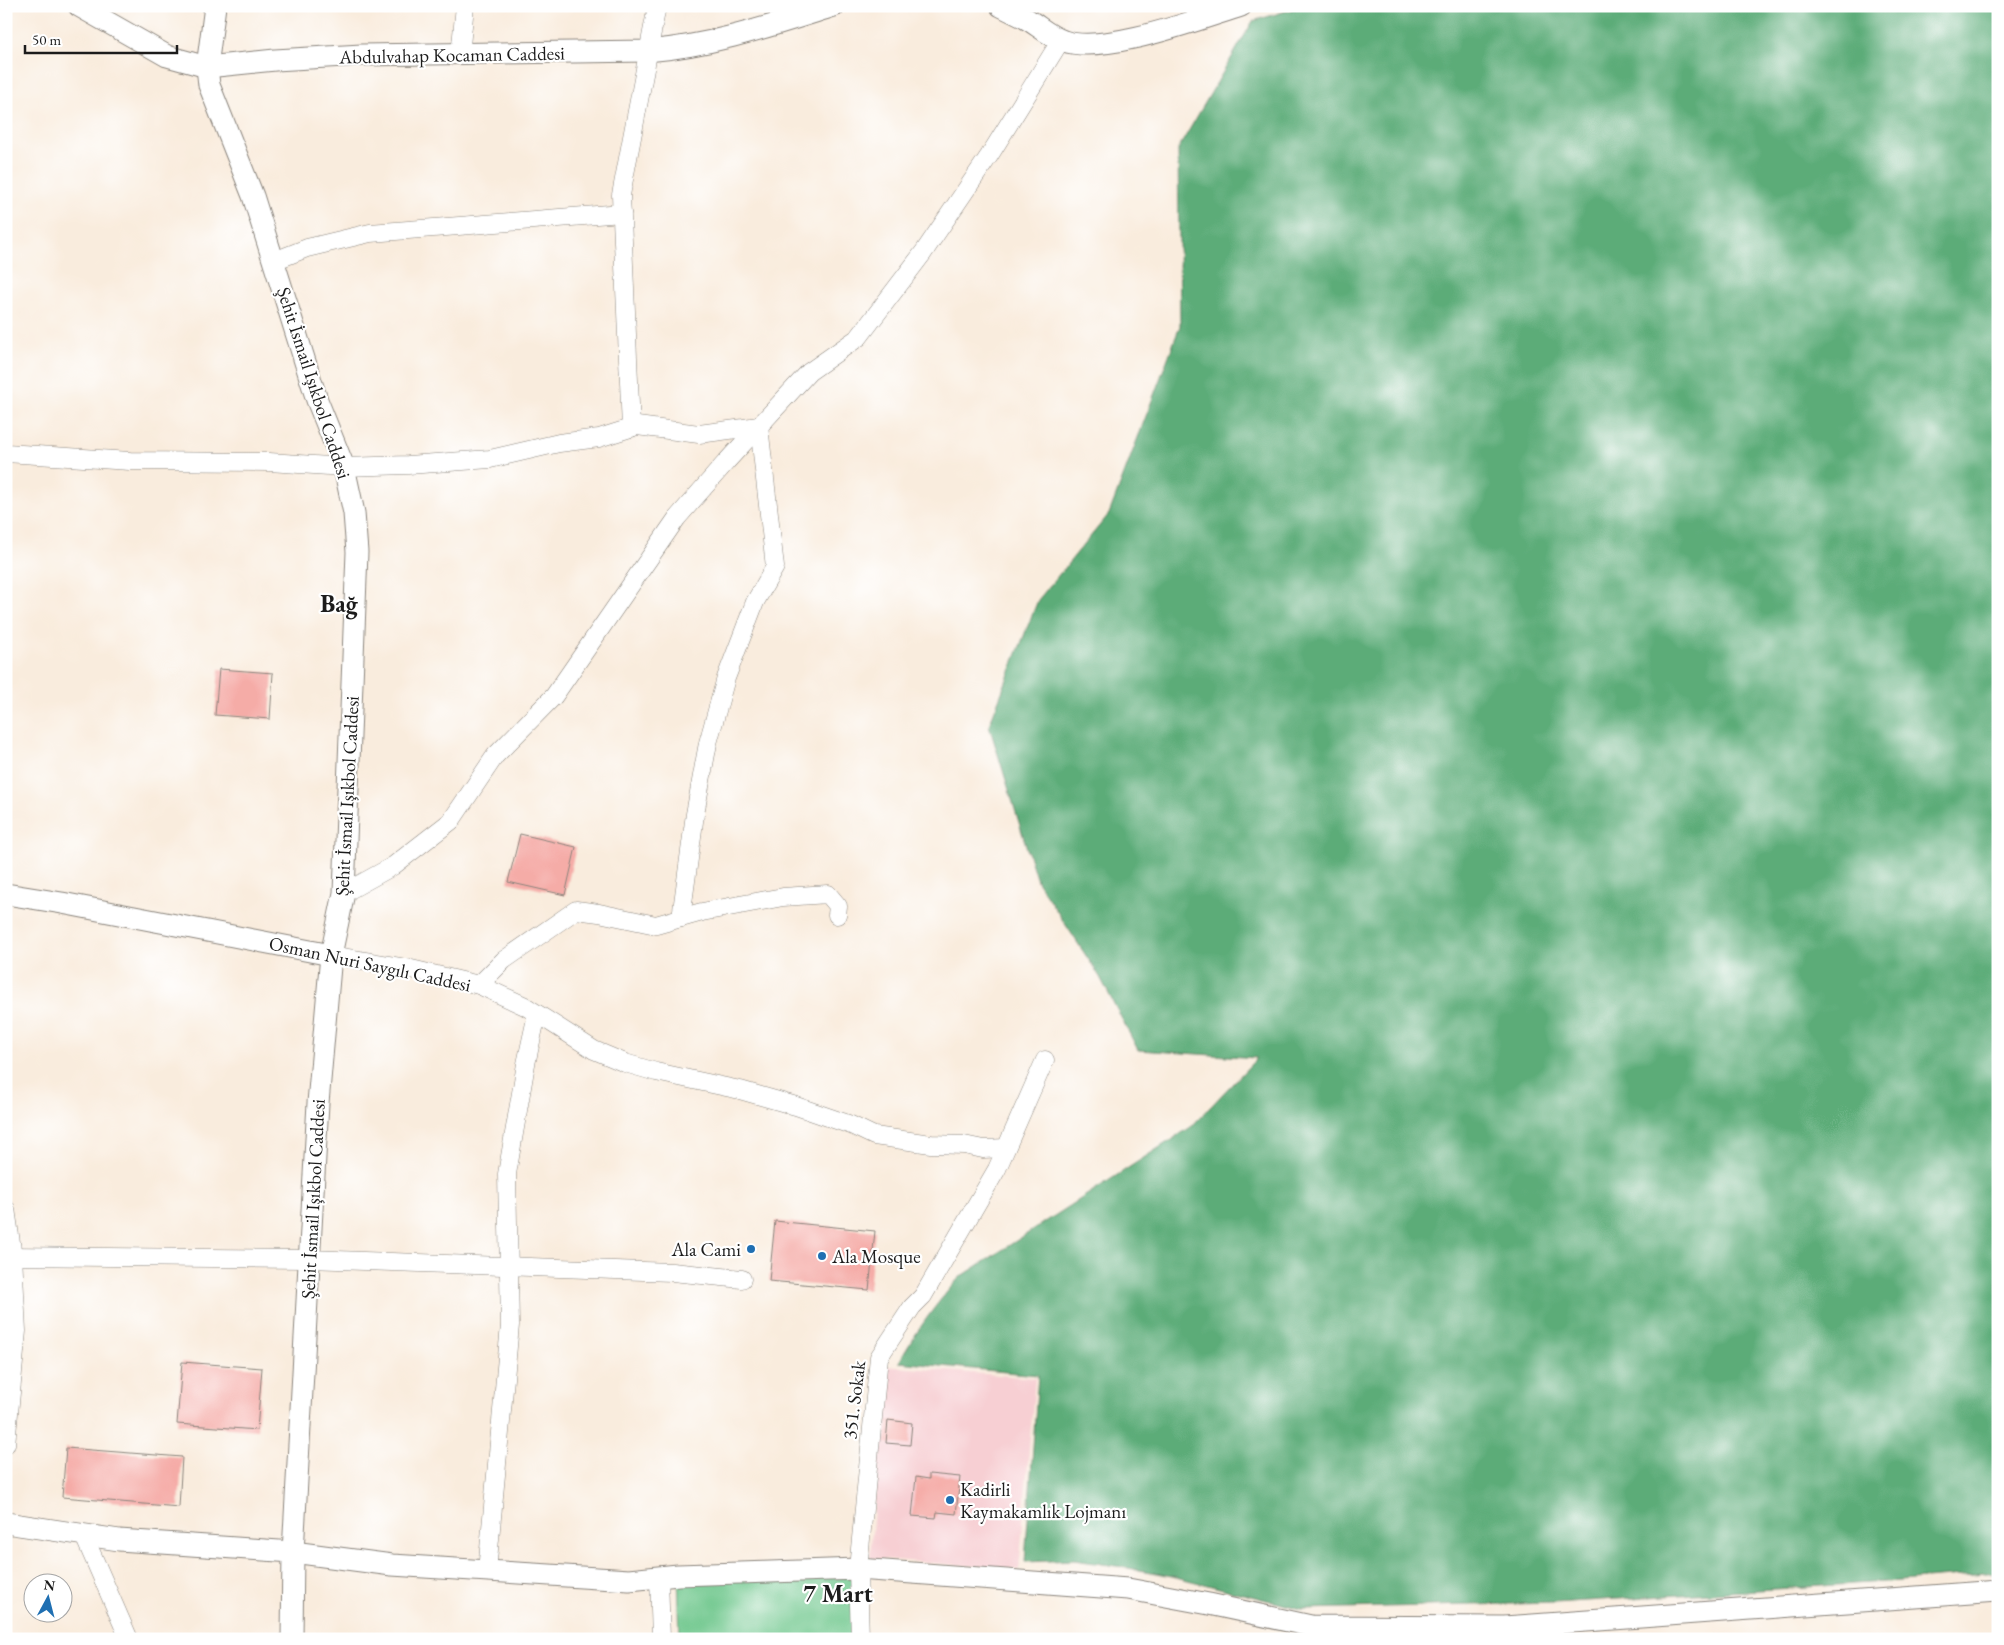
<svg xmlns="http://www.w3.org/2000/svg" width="2004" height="1645" font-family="'EB Garamond',serif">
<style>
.built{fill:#f7cfd3}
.green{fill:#70c78d;stroke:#467254}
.forest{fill:#5cac78;stroke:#3c644a}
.building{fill:#f5aca7}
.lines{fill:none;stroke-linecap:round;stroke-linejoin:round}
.minor-casing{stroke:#8a847c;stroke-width:19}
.tertiary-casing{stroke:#8a847c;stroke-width:23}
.minor{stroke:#fff;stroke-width:18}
.tertiary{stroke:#fff;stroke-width:21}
.poi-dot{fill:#1f6fb2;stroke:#fff;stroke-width:2}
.labels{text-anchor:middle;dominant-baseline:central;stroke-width:4.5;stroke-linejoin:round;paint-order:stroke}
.street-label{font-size:19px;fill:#1c1c1c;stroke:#fff}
.poi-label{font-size:19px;fill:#1c1c1c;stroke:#fff;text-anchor:start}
.district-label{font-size:24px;font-weight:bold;fill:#1c1c1c;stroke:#fff}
</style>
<rect width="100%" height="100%" fill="#fff"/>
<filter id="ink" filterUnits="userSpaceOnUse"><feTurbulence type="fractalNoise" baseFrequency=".02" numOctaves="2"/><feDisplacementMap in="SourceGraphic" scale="10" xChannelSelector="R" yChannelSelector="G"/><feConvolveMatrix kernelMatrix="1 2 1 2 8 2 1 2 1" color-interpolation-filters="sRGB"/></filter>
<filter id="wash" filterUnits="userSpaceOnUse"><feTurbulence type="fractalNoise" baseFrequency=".0096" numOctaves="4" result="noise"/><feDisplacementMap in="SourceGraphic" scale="20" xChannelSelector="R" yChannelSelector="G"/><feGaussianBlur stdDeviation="1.12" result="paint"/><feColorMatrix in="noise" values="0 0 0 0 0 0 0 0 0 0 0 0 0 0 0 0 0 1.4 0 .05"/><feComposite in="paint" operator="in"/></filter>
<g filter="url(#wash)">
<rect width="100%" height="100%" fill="#f9ecdd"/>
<path class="built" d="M885,1366L1035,1378L1019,1570L870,1558Z"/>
<path class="green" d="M858,1569L860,1639H680L678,1575Z"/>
<path class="forest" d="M1303,6H1998V1573L1900,1581L1554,1603L1302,1609L1172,1576L1123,1567L1074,1560L1025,1562L1038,1375L899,1362C917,1330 935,1305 959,1278L1191,1127L1257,1058L1138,1050L1100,977L1037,881L989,725L1038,600L1109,514L1180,326L1178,149L1253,21Z"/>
<g id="blocks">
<g class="building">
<path d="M219,669L273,673L270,719L215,715Z"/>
<path d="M520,834L576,847L565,895L508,882Z"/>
<path d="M775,1221L875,1231L869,1290L769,1281Z"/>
<path d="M182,1362L262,1368L257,1430L177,1424Z"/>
<path d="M888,1420L912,1423L910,1445L886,1443Z"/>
<path d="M66,1448L182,1457L179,1507L62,1497Z"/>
<path d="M929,1474L960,1477L956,1514L937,1512L936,1518L912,1516L916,1477L929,1479Z"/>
</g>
</g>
</g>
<g filter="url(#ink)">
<use href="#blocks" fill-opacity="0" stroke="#8a847c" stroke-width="1"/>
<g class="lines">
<defs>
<g id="minor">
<path d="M460,55L465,6"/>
<path d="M274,261L307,248L370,233L622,213"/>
<path d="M631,428L621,195L657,6"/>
<path d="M6,453L130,461L269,462L344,467L408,465L490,459L559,443L599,438L637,426L699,434L759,426L775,567L755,602L726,678L708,743L695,814L681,918"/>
<path d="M344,893L393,866L451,821L495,756L554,696L677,518L727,461L809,372L859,337L923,253L989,156L1061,40"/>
<path d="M331,955L407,968L479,985L525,1006L594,1050L625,1063L656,1072L740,1090L796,1106L851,1125L874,1136L931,1144L964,1145L983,1149L1006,1148"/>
<path d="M479,985L504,960L576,910L599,913L656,925L702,912L783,897L828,894L838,906L837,915"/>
<path d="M6,1209L13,1256L17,1331L6,1444"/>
<path d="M6,1256L309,1259L672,1272L742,1279"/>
<path d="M84,1536L129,1639"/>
<path d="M487,1571L510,1325L507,1174L526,1064L537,1014"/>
<path d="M659,1577L661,1639"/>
<path d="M860,1639L858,1569L879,1357L912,1307L923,1296L997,1169L1045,1060"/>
</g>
<g id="tertiary">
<path d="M79,6L167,56L207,67L275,60L362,55L647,51C712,46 773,25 834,6"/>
<path d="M215,6L207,67L209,85L253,196L317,400L344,467L354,513L357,552L344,893L331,955L318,1103L293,1552L292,1639"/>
<path d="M1001,6C1009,10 1017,14 1025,18C1038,25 1050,37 1064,41C1104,55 1199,19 1241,6"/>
<path d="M6,894L62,903L331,955"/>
<path d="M6,1523L119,1540L293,1552L392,1565L629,1580L678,1575L858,1569L1128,1589L1209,1604L1311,1626L1504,1627L1998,1591"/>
</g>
</defs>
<use href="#minor" class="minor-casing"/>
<use href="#tertiary" class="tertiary-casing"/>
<use href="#minor" class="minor"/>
<use href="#tertiary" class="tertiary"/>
</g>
</g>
<g class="poi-dot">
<circle cx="751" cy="1249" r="5"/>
<circle cx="822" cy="1256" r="5"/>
<circle cx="950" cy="1500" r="5"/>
</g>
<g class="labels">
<g class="street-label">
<text transform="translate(452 55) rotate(-1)">Abdulvahap Kocaman Caddesi</text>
<text transform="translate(314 383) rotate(72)">Şehit İsmail Işıkbol Caddesi</text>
<text transform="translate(347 796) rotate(-87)">Şehit İsmail Işıkbol Caddesi</text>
<text transform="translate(370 964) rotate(12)">Osman Nuri Saygılı Caddesi</text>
<text transform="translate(313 1199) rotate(-87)">Şehit İsmail Işıkbol Caddesi</text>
<text transform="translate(854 1400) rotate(-83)">351. Sokak</text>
</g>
<g class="poi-label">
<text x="741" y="1249" text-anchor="end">Ala Cami</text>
<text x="832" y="1256">Ala Mosque</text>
<text x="960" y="1489">Kadirli<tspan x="960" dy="22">Kaymakamlık Lojmanı</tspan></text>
</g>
<g class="district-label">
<text x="339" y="603">Bağ</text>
<text x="838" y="1593">7 Mart</text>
</g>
</g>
<rect width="2004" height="1645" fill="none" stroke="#fff" stroke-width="25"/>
<g transform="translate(48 1598) rotate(7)"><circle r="24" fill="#ffffff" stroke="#a4a4a4"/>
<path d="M0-4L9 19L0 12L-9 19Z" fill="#1f6fb2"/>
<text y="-8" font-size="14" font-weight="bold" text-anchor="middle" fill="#1c1c1c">N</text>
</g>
<path d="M25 45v8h152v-8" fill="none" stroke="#1c1c1c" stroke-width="2.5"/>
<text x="32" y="45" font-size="15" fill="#1c1c1c" stroke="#ffffff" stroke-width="4" paint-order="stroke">50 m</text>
</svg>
